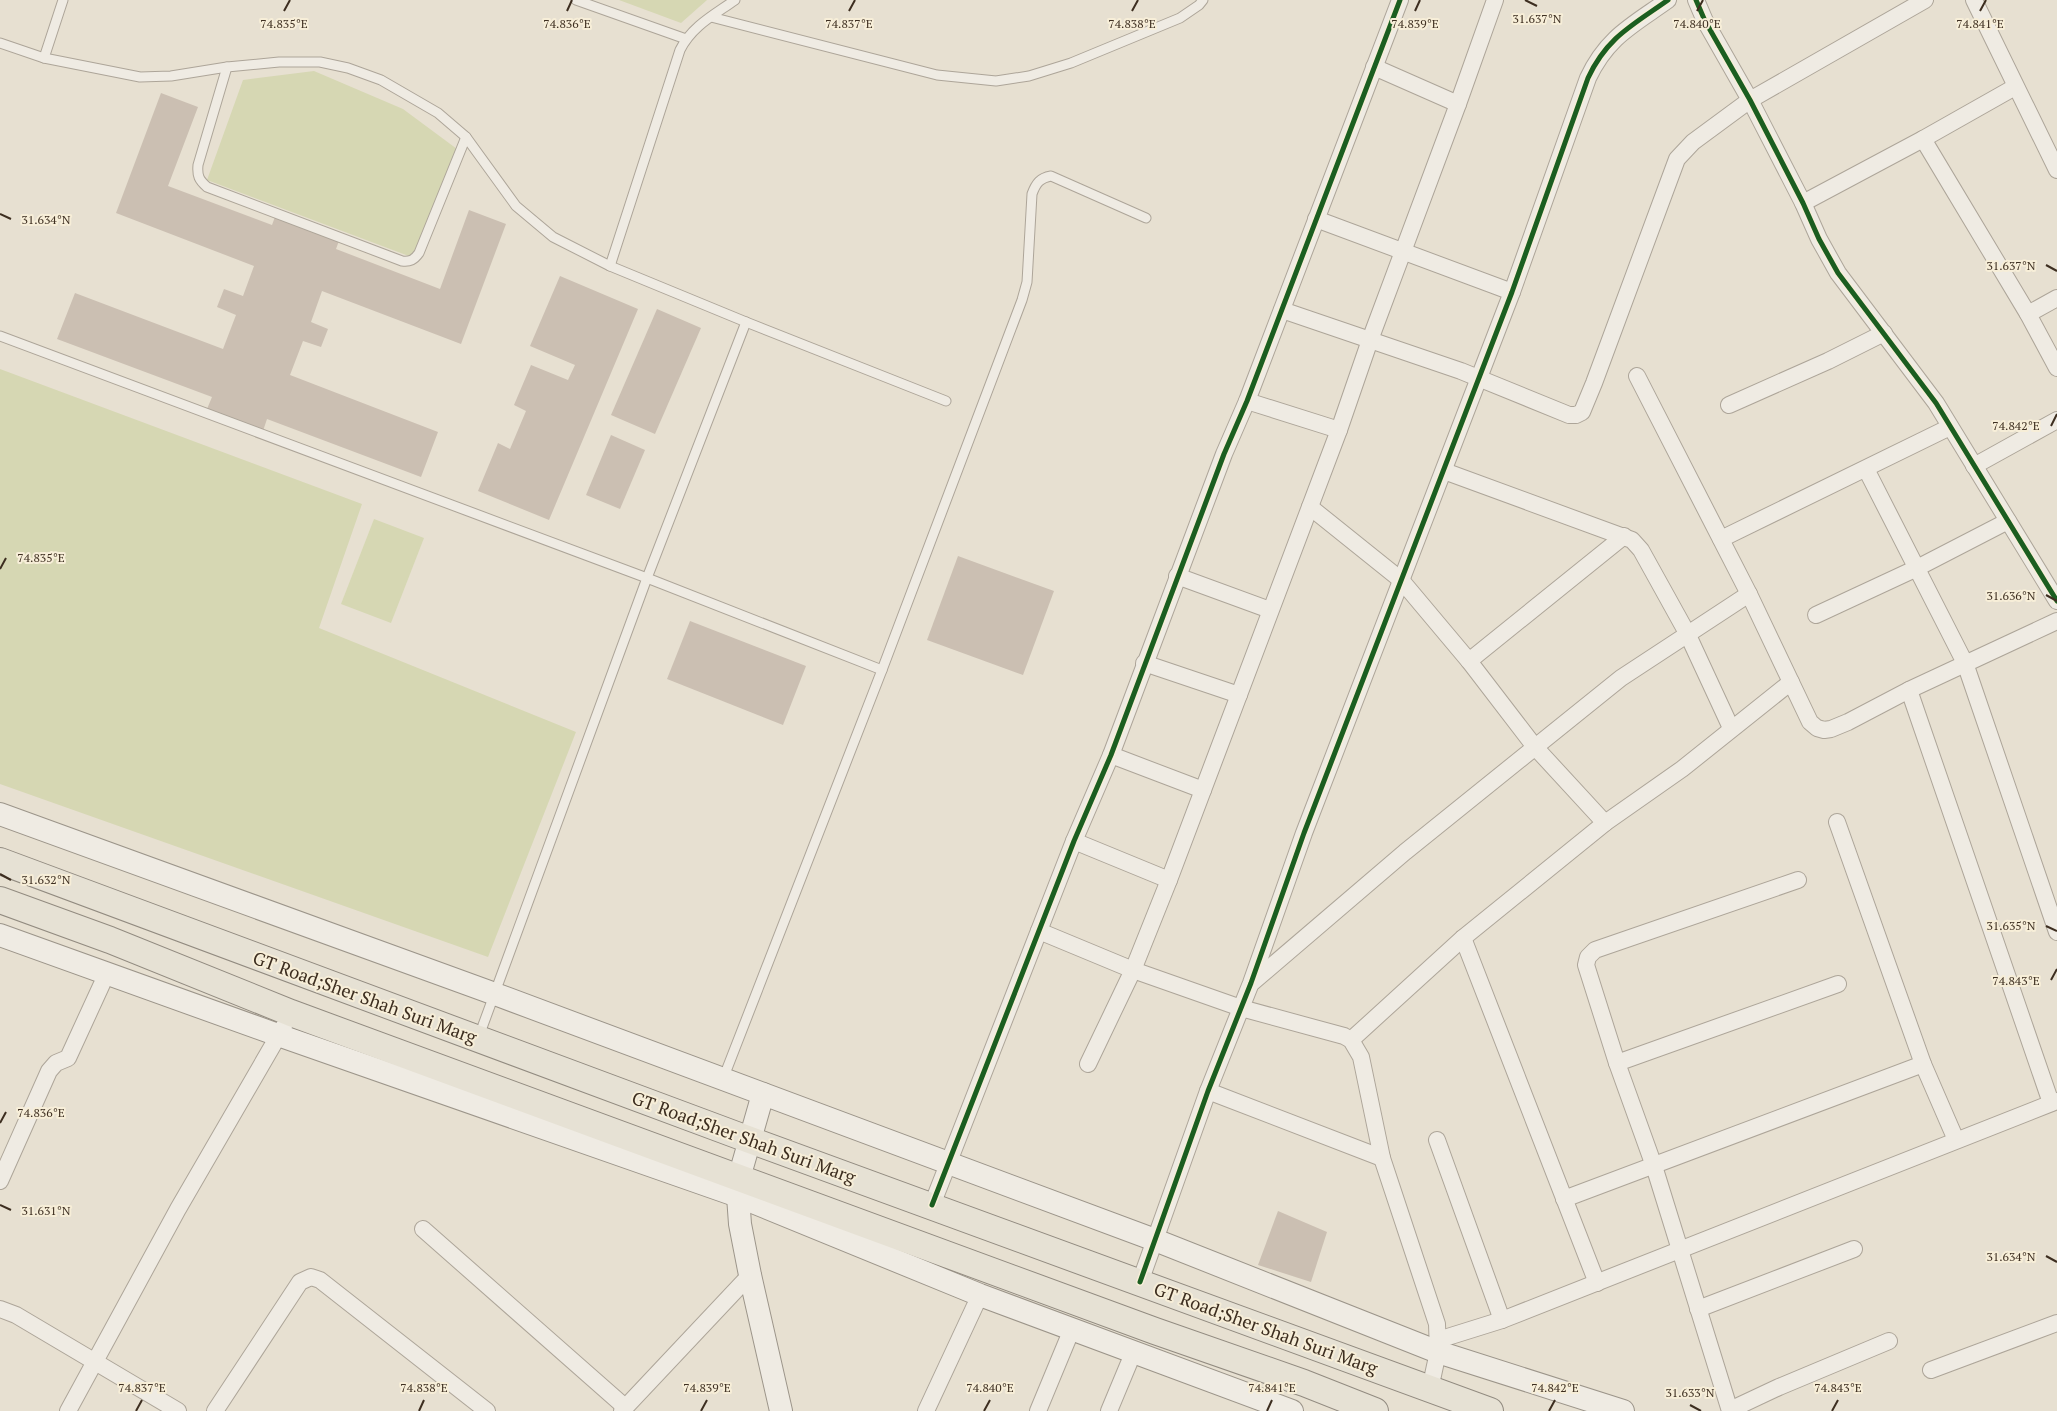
<svg xmlns="http://www.w3.org/2000/svg" width="2057" height="1411" font-family="'PT Serif',serif">
<style>
.green{fill:#d6d7b3}
.building{fill:#cbbfb2}
.lines{fill:none;stroke-linecap:round;stroke-linejoin:round}
.lane-casing{stroke:#ada599;stroke-width:11}
.street-casing{stroke:#ada599;stroke-width:18}
.secondary-casing{stroke:#9c958a;stroke-width:24}
.primary-casing{stroke:#928b80;stroke-width:28}
.lane{stroke:#efebe3;stroke-width:9}
.street{stroke:#efebe3;stroke-width:16}
.secondary{stroke:#efebe3;stroke-width:22}
.primary{stroke:#e6e1d4;stroke-width:26}
.cycleway-casing{stroke:#f7eed8;stroke-width:8}
.cycleway{stroke:#1b5e20;stroke-width:5}
.ticks{fill:none;stroke:#3d2e20;stroke-width:2}
.labels{text-anchor:middle;dominant-baseline:central;stroke-width:4;stroke-linejoin:round;paint-order:stroke}
.street-label{font-size:18px;fill:#3d2e20;stroke:#f7eed8}
.ticks-label{font-size:12px;text-anchor:middle;fill:#3d2e20;stroke:#f7eed8;stroke-width:4;stroke-linejoin:round;paint-order:stroke}
</style>
<rect width="100%" height="100%" fill="#e7e0d1"/>
<g class="green">
<path d="M619,0H707L681,23Z"/>
<path d="M314,71L403,109L457,149L414,258L207,180L243,80Z"/>
<path d="M0,369L362,504L319,628L576,732L488,957L0,784Z"/>
<path d="M374,519L424,538L391,623L341,604Z"/>
</g>
<g class="building">
<path d="M161,93L198,107L168,186L272,225L276,214L340,238L336,249L440,289L469,210L506,224L461,344L322,291L311,322L328,329L321,347L303,341L290,375L438,432L421,477L267,419L263,431L207,409L212,397L57,339L75,293L223,349L236,315L217,307L224,289L243,296L254,266L116,213Z"/>
<path d="M560,276L638,309L549,520L478,491L498,443L510,449L526,411L514,405L531,365L568,380L575,365L530,346Z"/>
<path d="M657,309L701,328L655,434L611,415Z"/>
<path d="M611,435L645,450L620,509L586,495Z"/>
<path d="M958,556L1054,591L1023,675L927,640Z"/>
<path d="M690,621L806,666L783,725L667,679Z"/>
<path d="M1278,1211L1327,1232L1311,1282L1258,1265Z"/>
</g>
<g class="lines">
<defs>
<g id="lane">
<path d="M576,0L686,39"/>
<path d="M711,17L937,75L996,81L1029,76L1071,63L1180,18L1199,5L1203,0"/>
<path d="M0,43L44,58L140,77L171,76L227,67L279,62H320L348,68L381,80L438,113L466,137L516,206L553,237L610,266L746,322L946,401"/>
<path d="M44,58L63,0"/>
<path d="M227,67L198,165C197,176 199,180 207,187L402,261C410,262 414,260 419,253L466,137"/>
<path d="M610,266L680,50C692,26 714,15 735,0"/>
<path d="M0,336L647,578L882,670"/>
<path d="M479,1036L647,578L746,322"/>
<path d="M723,1079L882,670L1022,300L1027,282L1032,194C1036,183 1040,178 1051,176L1146,218"/>
</g>
<g id="street">
<path d="M1696,0L1705,21L1750,100L1803,203L1819,239L1838,273L1936,403L2057,601"/>
<path d="M1974,0L2057,170"/>
<path d="M1374,67L1458,104"/>
<path d="M1923,139L2028,314L2057,368"/>
<path d="M1803,203L1923,139L2015,87"/>
<path d="M1316,219L1512,292"/>
<path d="M1282,310L1461,371L1569,415H1576L1582,412L1594,383L1677,159L1693,142L1750,100L1925,0"/>
<path d="M2028,314L2057,298"/>
<path d="M1637,376L1749,594L1810,722L1817,728L1824,730L1831,729L1848,722L1909,690L2057,621"/>
<path d="M1247,401L1339,430"/>
<path d="M1729,405L1828,361L1884,333"/>
<path d="M1974,466L2057,420"/>
<path d="M1866,469L1965,663L2057,932"/>
<path d="M1444,471L1632,540L1641,550L1687,633L1731,728"/>
<path d="M1310,507L1401,580L1469,661L1535,747L1605,823"/>
<path d="M1721,539L1950,427"/>
<path d="M1177,576L1270,610"/>
<path d="M1816,615L1917,568L2008,521"/>
<path d="M1469,661L1624,536"/>
<path d="M1144,663L1239,695"/>
<path d="M1909,690L2051,1103"/>
<path d="M1111,755L1203,790"/>
<path d="M1837,822L1923,1064L1956,1140"/>
<path d="M1074,841L1169,880"/>
<path d="M1039,931L1133,970L1241,1008L1344,1036L1351,1040L1361,1057L1382,1158L1437,1324L1438,1352L1430,1389"/>
<path d="M1463,938L1597,1283"/>
<path d="M1253,982L1405,852L1621,678L1749,594"/>
<path d="M1351,1040L1463,938L1605,823L1682,769L1791,682"/>
<path d="M1617,1063L1838,984"/>
<path d="M1088,1064L1133,970L1169,880L1339,430L1370,340L1458,104L1495,0"/>
<path d="M1208,1091L1382,1158"/>
<path d="M1437,1140L1502,1320"/>
<path d="M0,1181L49,1071L56,1063L68,1058L107,973"/>
<path d="M1564,1199L1923,1064"/>
<path d="M932,1205L1074,841L1111,755L1224,454L1247,401L1400,0"/>
<path d="M423,1229L625,1407"/>
<path d="M1140,1282L1208,1091L1251,983L1304,833L1512,292L1588,78C1607,37 1633,25 1668,0"/>
<path d="M0,1309L16,1315L178,1411"/>
<path d="M1698,1309L1854,1249"/>
<path d="M1438,1340L1502,1320L2057,1101"/>
<path d="M1931,1370L2057,1323"/>
<path d="M1730,1410L1779,1387L1889,1341"/>
<path d="M68,1411L178,1209L284,1026"/>
<path d="M215,1411L300,1282L311,1277L320,1280L487,1411"/>
<path d="M622,1411L750,1275"/>
<path d="M926,1411L980,1295"/>
<path d="M1038,1411L1072,1329"/>
<path d="M1109,1411L1134,1351"/>
<path d="M1730,1411L1654,1166L1617,1063L1586,965L1588,957L1595,950L1798,880"/>
</g>
<g id="secondary">
<path d="M0,814L495,994L1155,1240L1438,1352L1623,1411"/>
<path d="M0,935L278,1035L738,1196L980,1295L1292,1411"/>
<path d="M763,1094L739,1178L738,1196L740,1224L750,1275L781,1411"/>
</g>
<g id="primary">
<path d="M0,861L750,1140L1490,1411"/>
<path d="M0,900L110,940L291,1013L1155,1331L1304,1383L1375,1411"/>
</g>
</defs>
<use href="#lane" class="lane-casing"/>
<use href="#street" class="street-casing"/>
<use href="#secondary" class="secondary-casing"/>
<use href="#primary" class="primary-casing"/>
<use href="#lane" class="lane"/>
<use href="#street" class="street"/>
<use href="#secondary" class="secondary"/>
<use href="#primary" class="primary"/>
<defs>
<g id="cycleway">
<path d="M1696,0L1705,21L1750,100L1803,203L1819,239L1838,273L1936,403L2057,601"/>
<path d="M932,1205L1074,841L1111,755L1224,454L1247,401L1400,0"/>
<path d="M1140,1282L1208,1091L1251,983L1304,833L1512,292L1588,78C1607,37 1633,25 1668,0"/>
</g>
</defs>
<use href="#cycleway" class="cycleway-casing"/>
<use href="#cycleway" class="cycleway"/>
</g>
<path class="ticks" d="M1525,0L1537,6M284,11L290,0M567,11L572,0M849,11L855,0M1132,11L1138,0M1415,11L1420,0M1697,11L1703,0M1980,11L1986,0M0,214L11,219M2046,265L2057,271M2051,426L2057,414M0,569L6,558M2046,595L2057,601M0,874L11,880M2046,926L2057,931M2051,980L2057,969M0,1123L6,1112M0,1205L11,1210M2046,1256L2057,1262M1690,1405L1701,1411M136,1411L142,1400M419,1411L424,1400M701,1411L707,1400M984,1411L990,1400M1267,1411L1272,1400M1549,1411L1555,1400M1832,1411L1838,1400"/>
<g class="labels">
<g class="street-label">
<text transform="translate(365 997) rotate(20)">GT Road;Sher Shah Suri Marg</text>
<text transform="translate(744 1137) rotate(20)">GT Road;Sher Shah Suri Marg</text>
<text transform="translate(1266 1328) rotate(20)">GT Road;Sher Shah Suri Marg</text>
</g>
</g>
<g class="ticks-label">
<text x="1537" y="23">31.637°N</text>
<text x="284" y="28">74.835°E</text>
<text x="567" y="28">74.836°E</text>
<text x="849" y="28">74.837°E</text>
<text x="1132" y="28">74.838°E</text>
<text x="1415" y="28">74.839°E</text>
<text x="1697" y="28">74.840°E</text>
<text x="1980" y="28">74.841°E</text>
<text x="46" y="224">31.634°N</text>
<text x="2011" y="270">31.637°N</text>
<text x="2016" y="430">74.842°E</text>
<text x="41" y="562">74.835°E</text>
<text x="2011" y="600">31.636°N</text>
<text x="46" y="884">31.632°N</text>
<text x="2011" y="930">31.635°N</text>
<text x="2016" y="985">74.843°E</text>
<text x="41" y="1117">74.836°E</text>
<text x="46" y="1215">31.631°N</text>
<text x="2011" y="1261">31.634°N</text>
<text x="142" y="1392">74.837°E</text>
<text x="424" y="1392">74.838°E</text>
<text x="707" y="1392">74.839°E</text>
<text x="990" y="1392">74.840°E</text>
<text x="1272" y="1392">74.841°E</text>
<text x="1555" y="1392">74.842°E</text>
<text x="1838" y="1392">74.843°E</text>
<text x="1690" y="1397">31.633°N</text>
</g>
</svg>
